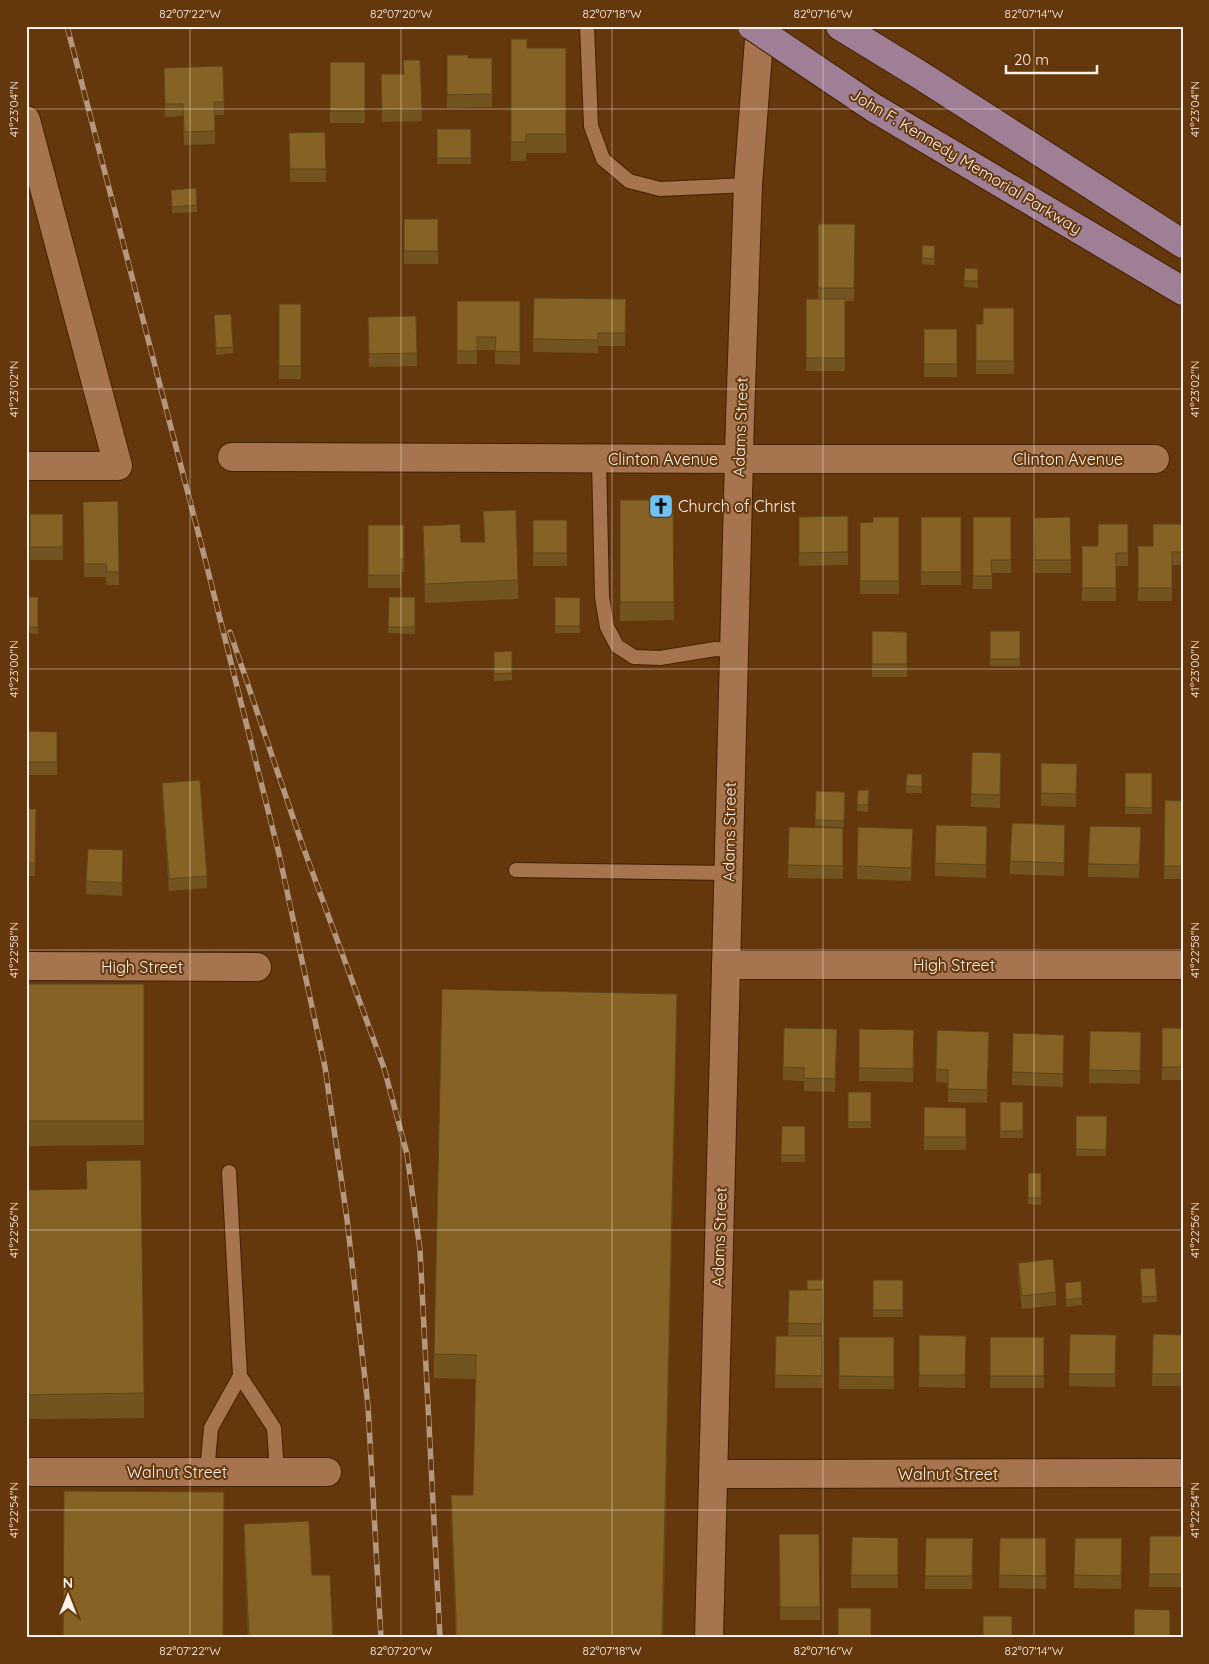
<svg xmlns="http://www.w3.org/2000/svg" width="1209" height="1664" font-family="Quicksand,sans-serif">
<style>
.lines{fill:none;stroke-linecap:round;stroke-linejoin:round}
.lane-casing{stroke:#422002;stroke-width:16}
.street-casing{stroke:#422002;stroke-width:30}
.primary-casing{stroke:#422002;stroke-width:30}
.lane{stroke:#a6744e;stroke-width:14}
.street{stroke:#a6744e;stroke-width:28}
.primary{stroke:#9e7f95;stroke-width:28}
.rail-casing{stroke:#b3977e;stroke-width:5.5}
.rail{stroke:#64370d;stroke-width:4;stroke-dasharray:11;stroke-linecap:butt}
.primary-bridge-casing{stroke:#422002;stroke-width:30;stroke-linecap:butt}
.primary-bridge{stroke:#9e7f95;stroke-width:28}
.wall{fill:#735420}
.shaded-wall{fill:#5e451a}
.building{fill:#866225;stroke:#5e451a}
.ticks{fill:none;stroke:#fef2ea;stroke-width:1;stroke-opacity:0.45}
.labels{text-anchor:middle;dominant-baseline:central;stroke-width:4;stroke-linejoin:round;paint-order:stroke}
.street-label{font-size:16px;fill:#fef2ea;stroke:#64370d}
.poi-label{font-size:16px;fill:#fef2ea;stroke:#64370d;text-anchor:start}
.neatline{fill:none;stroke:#fef2ea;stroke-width:2}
.ticks-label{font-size:12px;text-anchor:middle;fill:#fef2ea}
</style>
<rect width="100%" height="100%" fill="#64370d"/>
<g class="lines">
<defs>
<g id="lane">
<path d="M587,26L591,126L603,159L629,181L660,189L748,185"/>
<path d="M599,459L602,597L607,627L617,646L634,657L660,658L715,649L734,650"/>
<path d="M516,870L728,873"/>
<path d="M229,1172L240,1376L274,1428L277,1472"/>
<path d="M207,1472L211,1428L240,1376"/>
</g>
<g id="street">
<path d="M26,120L118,466H26"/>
<path d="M232,457L739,459H1155"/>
<path d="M726,965H1183"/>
<path d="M26,966L257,967"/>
<path d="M26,1472H327"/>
<path d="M713,1474L1183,1473"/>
<path d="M709,1638L740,418L748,185L760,26"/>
</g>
<g id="primary">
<path d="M840,26L920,75L1183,244"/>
<path d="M874,108L1183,291"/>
</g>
</defs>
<use href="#lane" class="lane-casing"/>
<use href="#street" class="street-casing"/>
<use href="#primary" class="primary-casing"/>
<use href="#lane" class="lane"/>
<use href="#street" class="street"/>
<use href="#primary" class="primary"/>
<defs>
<g id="rail">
<path d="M67,26L205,559L279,854L325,1067L347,1219L368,1406L381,1638"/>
<path d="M230,632L301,841L384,1068L407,1154L420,1250L440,1638"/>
</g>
</defs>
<use href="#rail" class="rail-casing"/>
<use href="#rail" class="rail"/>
<defs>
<path id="primary-bridge" d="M752,26L874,108"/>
</defs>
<use href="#primary-bridge" class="primary-bridge-casing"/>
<use href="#primary-bridge" class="primary-bridge"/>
</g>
<g class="wall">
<path d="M511,39L527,48H566V153H526V161H511Z"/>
<path d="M447,55L468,58H492V107L447,108Z"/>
<path d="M420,60L422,121L382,122L381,74H403Z"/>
<rect x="330" y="62" width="35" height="61"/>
<path d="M164,68L224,102V115H215V144L184,145L183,116L165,117Z"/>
<rect x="437" y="129" width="34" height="35"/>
<path d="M325,132L326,182H290L289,133Z"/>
<path d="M171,190L197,205V212L172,213Z"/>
<rect x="404" y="219" width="34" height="45"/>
<path d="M818,224H855L854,301H845V371H806V299H818Z"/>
<path d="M935,252L934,265L922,264V258Z"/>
<path d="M965,268L978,269V288L964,287Z"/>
<path d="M534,298L626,299L625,346H598V353L533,352Z"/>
<path d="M457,301H520V365L495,364V350H477V364H457Z"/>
<rect x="279" y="304" width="22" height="75"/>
<path d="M1014,308V374H976V324H983Z"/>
<path d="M214,315L233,347V353L216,355Z"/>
<path d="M416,316L417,366L369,367L368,317Z"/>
<rect x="924" y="329" width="33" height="48"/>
<path d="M620,500H673L674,620L620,621Z"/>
<path d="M118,501L119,585H107L106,577H84L83,502Z"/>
<path d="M483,511L518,580V599L425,603L423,526L461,542H484Z"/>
<rect x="30" y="514" width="33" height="46"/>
<path d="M848,516V565L799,566V517Z"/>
<path d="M899,517V594H860V523L873,522Z"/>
<rect x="921" y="517" width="40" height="68"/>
<path d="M973,517H1011V573H992V589H973Z"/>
<path d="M1070,517L1071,573H1035L1034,518Z"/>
<rect x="533" y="520" width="34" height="46"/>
<path d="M1128,524V566H1116V601H1082V546H1098Z"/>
<path d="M1183,524V565H1172V601H1138V546H1153Z"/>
<path d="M368,525H404V572H401V588H368Z"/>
<path d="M26,597H38V634L26,633Z"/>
<path d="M389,597H415V634L388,633Z"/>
<path d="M555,597L580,598V633H555Z"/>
<path d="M872,631L907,632V677H872Z"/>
<rect x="990" y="631" width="30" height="35"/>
<path d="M512,651V680L494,681V652Z"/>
<path d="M26,731L57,732V775H26Z"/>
<path d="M1001,753L1000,808L971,807V794Z"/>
<path d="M1041,763L1077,764L1076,807L1041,806Z"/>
<rect x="1125" y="773" width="27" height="41"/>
<path d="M907,774H922V793H906Z"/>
<path d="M162,783L207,876V888L169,891L162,796Z"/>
<path d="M858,790H869L868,812L857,811Z"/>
<path d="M816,791L845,792L844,827L815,826Z"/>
<path d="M1165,800L1183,801V879H1164Z"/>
<path d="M26,809H36L35,876H26Z"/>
<path d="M789,827L843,828V879L788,878Z"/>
<path d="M1065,837L1064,876L1010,874V861Z"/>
<path d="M987,839L986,878L935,876V863Z"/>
<path d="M1141,839L1139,878L1088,877V864Z"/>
<path d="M913,842L911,881L857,879V866Z"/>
<path d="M123,863L122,896L86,894V881Z"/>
<path d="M26,984H144V1145L26,1146Z"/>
<path d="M677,1019L663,1638H456L451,1519V1495H473L476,1379L434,1378V1354Z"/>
<rect x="1162" y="1028" width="21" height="52"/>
<path d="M859,1029L914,1043L913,1082L859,1081Z"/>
<path d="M837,1042L835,1092L804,1091V1081L783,1080V1067Z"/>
<path d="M989,1045L987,1103L948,1102V1083L936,1082V1069Z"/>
<path d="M1141,1045L1140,1084L1089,1083V1070Z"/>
<path d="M1064,1048L1063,1087L1012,1085V1072Z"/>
<rect x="848" y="1092" width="23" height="36"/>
<rect x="1000" y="1102" width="23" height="36"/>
<path d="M924,1107L966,1108V1150H924Z"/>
<path d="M1076,1116H1107L1106,1156H1076Z"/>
<path d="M782,1126H805V1162H781Z"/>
<path d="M1028,1173H1041V1205L1028,1204Z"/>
<path d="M26,1190L144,1393V1418L26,1419Z"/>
<path d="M1018,1263L1056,1292V1305L1022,1309L1018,1275Z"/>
<path d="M1140,1276L1157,1296V1302L1142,1303Z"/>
<path d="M824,1280L822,1388H775L776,1336H788L789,1290H807Z"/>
<rect x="873" y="1280" width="30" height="37"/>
<path d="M1065,1283L1082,1298V1305L1066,1307Z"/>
<path d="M1070,1334L1116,1335L1115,1387L1069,1386Z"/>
<path d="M1153,1334L1183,1335V1386H1152Z"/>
<path d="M919,1335L966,1336L965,1388L919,1387Z"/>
<rect x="839" y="1337" width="55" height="52"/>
<rect x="990" y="1337" width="54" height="51"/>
<path d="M244,1524L312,1575L333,1638H248L244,1549Z"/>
<path d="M779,1534H819L820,1620H780Z"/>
<path d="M1150,1536H1183V1587H1149Z"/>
<path d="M852,1537L898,1538V1588H851Z"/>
<path d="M926,1538H973L972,1589H925Z"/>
<path d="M1000,1538H1046V1589L999,1588Z"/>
<path d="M1075,1538H1122L1121,1589L1074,1588Z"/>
</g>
<path class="shaded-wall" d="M677,994V1019L662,1638Z"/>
<g class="building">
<path d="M511,39H527V48H566V134H526V142H511Z"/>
<path d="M447,55H468V58H492V94L447,95Z"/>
<path d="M403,60H420L422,109L382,110L381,74H404Z"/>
<rect x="330" y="62" width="35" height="49"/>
<path d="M223,66L224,102H214L215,131L184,132L183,104H165L164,68Z"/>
<rect x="437" y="129" width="34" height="29"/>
<path d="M325,132L326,169H290L289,133Z"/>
<path d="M196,188L197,205L172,207L171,190Z"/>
<rect x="404" y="219" width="34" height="32"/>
<path d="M818,224H855L854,288H818Z"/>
<path d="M922,245L935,246L934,259L922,258Z"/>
<path d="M965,268L978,269V281H964Z"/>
<path d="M534,298L626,299L625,333H598V340L533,339Z"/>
<rect x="806" y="299" width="39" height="59"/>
<path d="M457,301H520V352L495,351L496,337H477V351H457Z"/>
<rect x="279" y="304" width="22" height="62"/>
<path d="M983,308H1014V361H976V324H983Z"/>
<path d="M231,314L233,347L216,348L214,315Z"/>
<path d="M416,316L417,353L369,354L368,317Z"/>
<rect x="924" y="329" width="33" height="35"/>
<path d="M620,500H673L674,602H620Z"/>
<path d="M118,501L119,572H107L106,564H84L83,502Z"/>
<path d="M516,510L518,580L425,584L423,526L460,524L461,542H485L483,511Z"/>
<rect x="30" y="514" width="33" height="33"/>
<path d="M848,516V552L799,553V517Z"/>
<path d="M873,517H899V581H860V523L873,522Z"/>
<rect x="921" y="517" width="40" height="55"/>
<path d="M973,517H1011V560H991L992,576H973Z"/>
<path d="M1070,517L1071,560H1035L1034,518Z"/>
<rect x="533" y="520" width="34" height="33"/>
<path d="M1098,524H1128V553H1116V588H1082V546H1098Z"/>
<path d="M1153,524H1183V552H1172V588H1138V546H1153Z"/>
<path d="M368,525H404V559H401V575H368Z"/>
<rect x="26" y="597" width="12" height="30"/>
<path d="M389,597H415V627H388Z"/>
<path d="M555,597L580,598V626H555Z"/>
<path d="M872,631L907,632V664H872Z"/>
<rect x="990" y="631" width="30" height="28"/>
<path d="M512,651V673L494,674V652Z"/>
<path d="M26,731L57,732V762H26Z"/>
<path d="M972,752L1001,753L1000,795L971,794Z"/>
<path d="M1041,763L1077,764L1076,794L1041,793Z"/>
<path d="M1125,773H1152V808L1125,807Z"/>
<path d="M907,774H922V787L906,786Z"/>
<path d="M200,780L207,876L169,879L162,783Z"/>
<path d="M858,790H869L868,805H857Z"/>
<path d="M816,791L845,792L844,821L815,820Z"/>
<path d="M1165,800L1183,801V866H1164Z"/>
<path d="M26,809H36L35,863H26Z"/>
<path d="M1012,823L1065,825L1064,863L1010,861Z"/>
<path d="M936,825L987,826L986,865L935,863Z"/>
<path d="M1090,826L1141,827L1139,865L1088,864Z"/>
<path d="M789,827L843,828V866L788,865Z"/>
<path d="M858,827L913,829L911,868L857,866Z"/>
<path d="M88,849L123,850L122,883L86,881Z"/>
<rect x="26" y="984" width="118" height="137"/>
<path d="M442,989L677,994L662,1638H456V1617L451,1495H473L476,1355L434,1354Z"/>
<path d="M784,1028L837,1029L835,1079L804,1078V1068L783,1067Z"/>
<rect x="1162" y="1028" width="21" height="39"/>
<path d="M859,1029L914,1030L913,1069L859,1068Z"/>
<path d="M937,1030L989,1032L987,1090L948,1089V1070L936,1069Z"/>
<path d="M1090,1031L1141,1032L1140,1071L1089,1070Z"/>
<path d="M1013,1033L1064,1035L1063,1074L1012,1072Z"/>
<rect x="848" y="1092" width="23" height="30"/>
<rect x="1000" y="1102" width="23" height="29"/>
<path d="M924,1107L966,1108V1137H924Z"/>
<path d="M1076,1116H1107L1106,1150L1076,1149Z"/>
<path d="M782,1126H805V1155H781Z"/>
<path d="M141,1160L144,1393L26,1395V1190L87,1189L86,1161Z"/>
<rect x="1028" y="1173" width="13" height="25"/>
<path d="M1053,1259L1056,1292L1022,1296L1018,1263Z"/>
<path d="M1155,1268L1157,1296L1142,1297L1140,1269Z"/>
<path d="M807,1280H824L823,1291V1290H807Z"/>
<rect x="873" y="1280" width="30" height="30"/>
<path d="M1081,1281L1082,1298L1066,1300L1065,1283Z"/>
<path d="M789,1290H823L822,1324L788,1323Z"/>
<path d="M1070,1334L1116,1335L1115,1374H1069Z"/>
<path d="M1153,1334L1183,1335V1374H1152Z"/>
<path d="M919,1335L966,1336L965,1375H919Z"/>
<path d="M776,1336H822V1376L775,1375Z"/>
<path d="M839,1337H894V1377L839,1376Z"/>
<rect x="990" y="1337" width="54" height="39"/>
<path d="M64,1491L224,1492L223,1638H63Z"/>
<path d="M309,1521L312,1575H330L333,1638H249L244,1524Z"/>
<path d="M779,1534H819L820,1607H780Z"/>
<path d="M1150,1536H1183V1574H1149Z"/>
<path d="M852,1537L898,1538V1575H851Z"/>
<path d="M926,1538H973L972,1576H925Z"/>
<path d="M1000,1538H1046V1576L999,1575Z"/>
<path d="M1075,1538H1122L1121,1576L1074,1575Z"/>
<rect x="838" y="1608" width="33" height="30"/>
<path d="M1134,1609L1170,1610V1638H1134Z"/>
<rect x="983" y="1616" width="29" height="22"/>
</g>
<path class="ticks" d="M190,26V1638M401,26V1638M612,26V1638M823,26V1638M1034,26V1638M26,109H1183M26,389H1183M26,669H1183M26,950H1183M26,1230H1183M26,1510H1183"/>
<defs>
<symbol id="church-square" viewBox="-11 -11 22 22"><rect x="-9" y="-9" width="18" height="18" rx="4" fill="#70c1f4" stroke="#64370d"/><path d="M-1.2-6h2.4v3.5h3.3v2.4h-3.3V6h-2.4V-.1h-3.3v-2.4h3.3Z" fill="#111"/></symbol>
</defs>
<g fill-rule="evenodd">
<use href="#church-square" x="647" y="492" width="28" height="28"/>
</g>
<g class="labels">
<g class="street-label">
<text transform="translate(966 161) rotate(31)">John F. Kennedy Memorial Parkway</text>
<text transform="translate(740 427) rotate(-88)">Adams Street</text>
<text x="663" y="459">Clinton Avenue</text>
<text x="1068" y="459">Clinton Avenue</text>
<text transform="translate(729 832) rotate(-89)">Adams Street</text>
<text x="954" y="965">High Street</text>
<text x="142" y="967">High Street</text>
<text transform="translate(719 1237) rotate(-88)">Adams Street</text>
<text x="177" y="1472">Walnut Street</text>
<text x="948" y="1474">Walnut Street</text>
</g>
<g class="poi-label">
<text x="678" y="506">Church of Christ</text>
</g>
</g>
<rect width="1209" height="1664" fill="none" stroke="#64370d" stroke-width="55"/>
<g transform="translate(68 1596)" stroke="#64370d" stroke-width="4" paint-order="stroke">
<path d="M0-4L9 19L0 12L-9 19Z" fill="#fef2ea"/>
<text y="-8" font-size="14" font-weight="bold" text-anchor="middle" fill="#fef2ea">N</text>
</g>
<path d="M1006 65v8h91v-8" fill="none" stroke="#fef2ea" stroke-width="2.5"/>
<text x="1014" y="65" font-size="15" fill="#fef2ea" stroke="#64370d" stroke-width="4" paint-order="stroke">20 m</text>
<rect x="28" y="28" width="1154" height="1608" class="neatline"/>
<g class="ticks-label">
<text x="190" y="18">82°07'22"W</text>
<text x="401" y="18">82°07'20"W</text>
<text x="612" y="18">82°07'18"W</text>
<text x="823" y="18">82°07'16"W</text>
<text x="1034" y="18">82°07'14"W</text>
<text transform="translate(14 109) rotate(-90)" y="4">41°23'04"N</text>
<text transform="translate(1195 109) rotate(-90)" y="4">41°23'04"N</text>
<text transform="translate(14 389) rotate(-90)" y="4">41°23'02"N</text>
<text transform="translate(1195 389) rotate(-90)" y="4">41°23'02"N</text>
<text transform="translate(14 669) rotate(-90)" y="4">41°23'00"N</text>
<text transform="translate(1195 669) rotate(-90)" y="4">41°23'00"N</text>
<text transform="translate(14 950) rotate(-90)" y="4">41°22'58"N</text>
<text transform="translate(1195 950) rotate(-90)" y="4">41°22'58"N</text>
<text transform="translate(14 1230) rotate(-90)" y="4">41°22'56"N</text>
<text transform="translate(1195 1230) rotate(-90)" y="4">41°22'56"N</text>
<text transform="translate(14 1510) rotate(-90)" y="4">41°22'54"N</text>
<text transform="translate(1195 1510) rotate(-90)" y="4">41°22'54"N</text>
<text x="190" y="1655">82°07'22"W</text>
<text x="401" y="1655">82°07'20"W</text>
<text x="612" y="1655">82°07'18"W</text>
<text x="823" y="1655">82°07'16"W</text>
<text x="1034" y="1655">82°07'14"W</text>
</g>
</svg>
